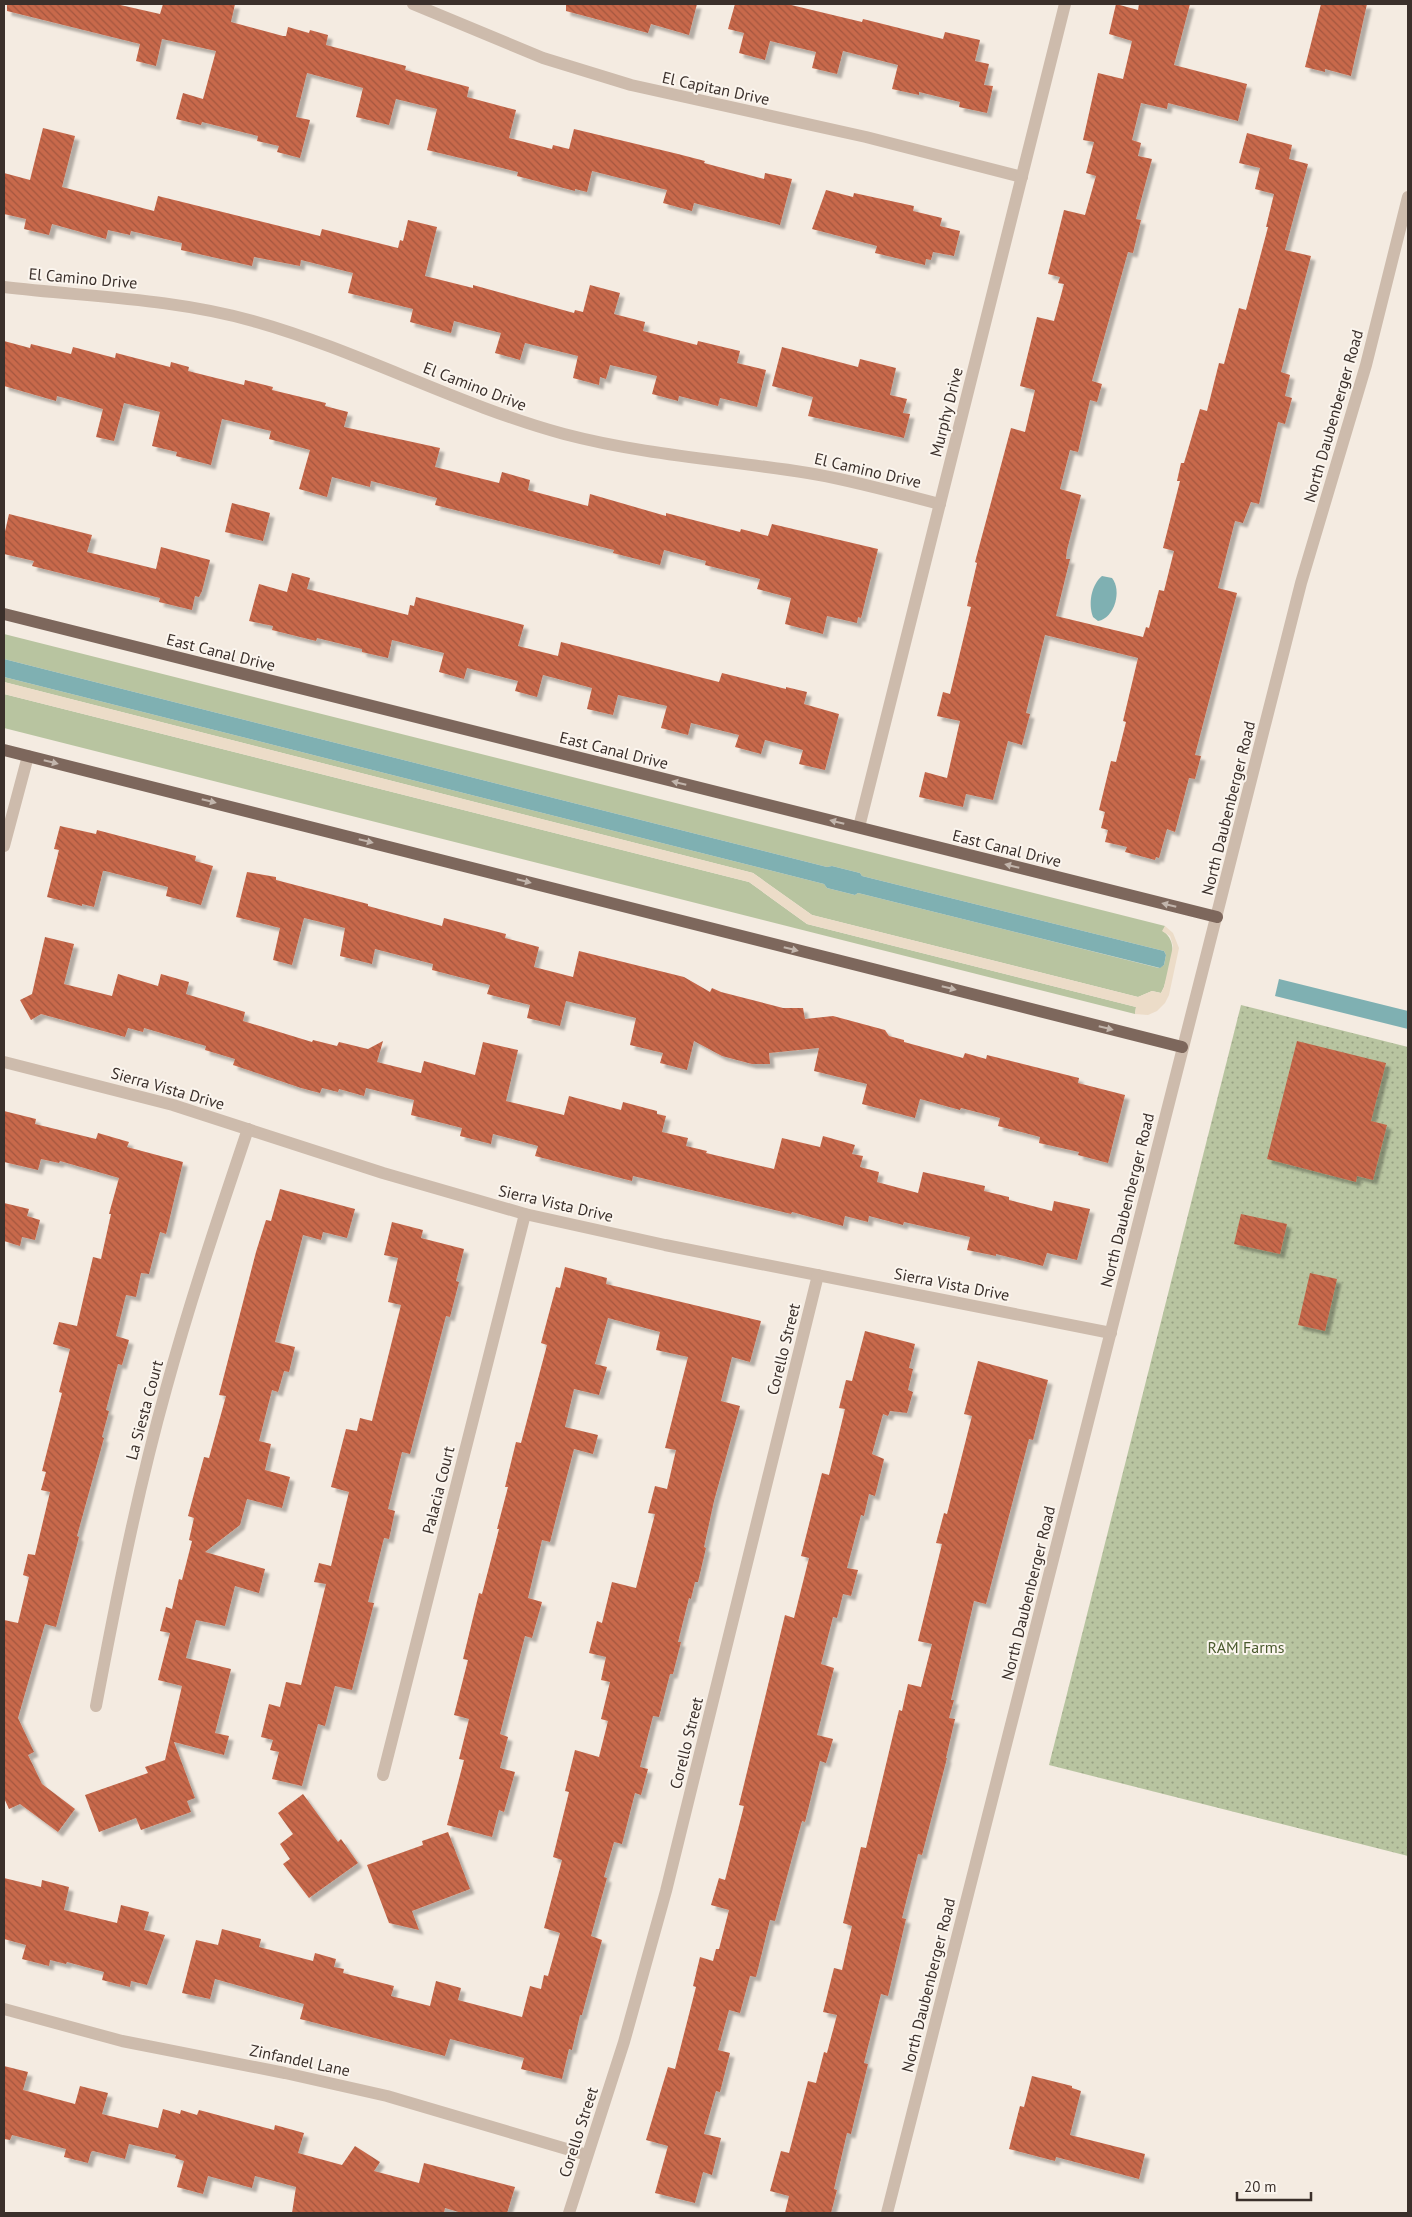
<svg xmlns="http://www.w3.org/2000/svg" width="1412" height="2217" font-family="'PT Sans',sans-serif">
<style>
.grass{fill:#b8c4a0}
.park{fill:url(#park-dots)}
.plaza{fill:#ecdcc8}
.water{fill:#7fb0b2}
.building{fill:url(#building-back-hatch);filter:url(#shadow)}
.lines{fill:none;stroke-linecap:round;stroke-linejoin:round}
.minor{stroke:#cdbbac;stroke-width:12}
.major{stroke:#7d675c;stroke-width:12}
.oneway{fill:#c2b5ac}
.labels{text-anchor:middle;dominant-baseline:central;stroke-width:4;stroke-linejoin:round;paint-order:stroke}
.street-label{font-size:16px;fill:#3b302b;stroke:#fbf5ee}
.park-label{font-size:16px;fill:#4a5a2e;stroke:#fbf5ee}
</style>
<defs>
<pattern id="park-dots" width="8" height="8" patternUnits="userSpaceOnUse" patternTransform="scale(1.25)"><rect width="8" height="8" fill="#b8c4a0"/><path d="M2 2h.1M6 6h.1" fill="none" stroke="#97a083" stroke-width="1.8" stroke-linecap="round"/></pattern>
<pattern id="building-back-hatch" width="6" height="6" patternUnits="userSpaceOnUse" patternTransform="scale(1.25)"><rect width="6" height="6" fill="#c8694b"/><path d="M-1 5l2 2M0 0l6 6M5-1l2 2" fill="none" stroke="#a4573f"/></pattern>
<filter id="shadow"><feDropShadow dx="4.5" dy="4.5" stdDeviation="1" flood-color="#0004"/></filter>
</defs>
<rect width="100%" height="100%" fill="#f4ebe1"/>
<g class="grass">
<path d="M4,634L1161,925L1165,926L1163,931C1181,944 1169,969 1164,987L1161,993L1152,991L1138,997L812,915L753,873L4,682V677L824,884L827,888L855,895L858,893L1159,968L1164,965L1166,955L1164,951L862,876L860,873L832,866L827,867L4,659Z"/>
<path d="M4,694L749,882L807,924L1136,1007L1135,1014L4,728Z"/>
</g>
<path class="park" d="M1241,1005L1408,1047V1856L1049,1765Z"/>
<path class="plaza" d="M4,682L753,873L812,915L1138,997L1152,991L1161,993L1164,987L1173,946L1170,936L1162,931L1165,926L1173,933L1179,948L1169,995L1165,1003L1157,1011L1148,1015L1135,1014L1136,1007L807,924L749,882L4,694Z"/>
<g class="water">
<path d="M1102,576L1112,578C1122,590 1115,618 1098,621L1093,617C1088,604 1091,585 1102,576Z"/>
<path d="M4,659L827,867L832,866L860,873L862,876L1164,951L1166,955L1164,965L1160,968L858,893L855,895L827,888L824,884L4,677Z"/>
<path d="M1279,979L1408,1011V1029L1275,996Z"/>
</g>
<g class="building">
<path d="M7,4H116L160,14L163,4H235L231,22L283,36H286L288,27L309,33L310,30L328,35L326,45L406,66L405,70L469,87L467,97L516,110L509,138L552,149L553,145L569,149L574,129L678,154L705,161L704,163L764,179L765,173L792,179L780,225L694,203L692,211L663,203L667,190L592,171L587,192L575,189V191L517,176L518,172L427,150L437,109L396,99L389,125L356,117L363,88L307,73L296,117L310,120L300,158L277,152L279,146L257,141L258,136L202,122L201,125L176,119L183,93L203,99L216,51L162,39L156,66L136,61L140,44L7,11Z"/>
<path d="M566,4H697L689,35L651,24L648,33L566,11Z"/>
<path d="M735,4H787L862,22L863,19L943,39L945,32L980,40L975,61L989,64L984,85L993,86L987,113L959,107L960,102L919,92V95L892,89L898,65L843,51L837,74L812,68L816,52L770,41L765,60L739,53L744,33L728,29Z"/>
<path d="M1116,4L1138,10L1139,4H1190L1174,65L1247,84L1238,121L1168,103L1167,109L1141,103L1132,140L1141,143L1138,156L1152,159L1136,219L1141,220L1133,253L1128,252L1092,381L1102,384L1097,402L1090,400L1078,452L1070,450L1060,489L1081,495L1067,550L1066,559H1070L1056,616L1143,637L1146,627L1149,628L1159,590L1164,591L1174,551L1163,548L1180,481H1177L1181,463H1184L1200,409L1207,411L1219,363L1224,364L1239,308L1246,310L1268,227H1266L1274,194L1255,189L1260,168L1239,163L1247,133L1292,145L1289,159L1308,164L1285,250L1311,256L1281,372L1290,375L1285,396L1292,398L1285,424L1278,422L1259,504L1251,502L1243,523L1235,521L1218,588L1237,593L1195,755L1201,756L1195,779L1189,778L1175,832L1167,829L1159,858L1156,857L1155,860L1125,852L1127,847L1105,842L1108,830L1101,828L1105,812L1099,810L1111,761L1116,762L1126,722L1123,721L1138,658L1045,635L1026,713L1030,714L1022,745L1008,741L993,800L966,794L963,807L919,797L925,772L947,778L960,721L937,716L943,692L950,694L971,607L967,606L977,563L975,562L1011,428L1025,432L1035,390L1020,386L1037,317L1054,321L1064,284L1058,283L1060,277L1048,274L1064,210L1085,215L1096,176L1086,173L1094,142L1083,140L1098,73L1123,79L1132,41L1109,34Z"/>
<path d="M1321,4H1367L1351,76L1325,69V72L1305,67Z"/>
<path d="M43,128L75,136L62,187L154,211L158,196L320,236L322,229L398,248L400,240L403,241L408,220L437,227L425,276L473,288V285L574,313L575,310L583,312L590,285L620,293L614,314L645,322L643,331L697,345L698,341L740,351L737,363L766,370L757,407L720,398L718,406L679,396L678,401L652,394L657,376L610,365L606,379L600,377L599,385L573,378L578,356L525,343L520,360L495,353L501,333L454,321L451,333L410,322L413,309L348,293L353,273L301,260L300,266L254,257L252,266L181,250L182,243L131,231L130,235L108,230L106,239L52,224L49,235L24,229L26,219L4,214V173L30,180Z"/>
<path d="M826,190L853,197L854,193L914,206L913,211L942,218L940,226L960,231L954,256L933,252L931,260L926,259L925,265L875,253L877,246L812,229Z"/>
<path d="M4,341L30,348L31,344L71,354L73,347L115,358L116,353L170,367L171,362L189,367L188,371L244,385L245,380L273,387L272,390L326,403L325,406L348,412L344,427L440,448L435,467L499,483L502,472L530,480L528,490L588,506L590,494L666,516V513L740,532L741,529L768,536L772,524L878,549L861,618L858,617L857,623L827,616L823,634L785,624L791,598L757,589L760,579L705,565L706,561L664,550L660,565L613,553L614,550L435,505L437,498L371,481L370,487L332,477L327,497L299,489L310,450L269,439L271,431L222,419L211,465L176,456L177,452L152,446L160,412L124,403L114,441L96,437L103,409L57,396L56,401L4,386Z"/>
<path d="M782,347L858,367L860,359L896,368L890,395L907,399L903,413L910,414L904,438L808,416L813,397L772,386Z"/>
<path d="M232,503L270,513L263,541L225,532Z"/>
<path d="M9,514L92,535L87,552L156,569L161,547L210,560L202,591L199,597L195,596L192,610L159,602L160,598L32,566L34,561L4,554V536Z"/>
<path d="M292,573L310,578L307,589L408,615L410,605L414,606L416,597L524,625L518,646L558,656L561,642L719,682L722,673L786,689V687L807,692L804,704L839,714L825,770L799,764L803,750L765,740L761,754L735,747L739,735L691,723L688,735L661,728L667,706L618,695L613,715L587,709L592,688L543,675L537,697L515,691L518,681L467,668L464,679L439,672L444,653L392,640L388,658L362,652V649L317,638L316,641L272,630L273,626L249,621L259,584L287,592Z"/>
<path d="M60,826L96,834L97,830L196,856L195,861L213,866L201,905L166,896L168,887L105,871H103L94,907L82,904V906L47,897L59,850L54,849Z"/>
<path d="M247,872L276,877V880L368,904V906L442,926L444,918L506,934L505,938L539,947L534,967L573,977L579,951L684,977L710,992L712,988L721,992L783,1008H803L805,1019L833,1016L885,1030L889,1036L904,1040V1042L963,1058L965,1053L986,1059L987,1055L1079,1078L1078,1083L1125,1095L1108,1163L1078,1155L1079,1152L1039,1143L1040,1137L998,1126L1000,1118L961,1108L960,1110L920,1099L915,1118L862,1104L867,1084L814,1071L819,1048L769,1053L770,1064H752L722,1056L694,1041L687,1070L660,1063L663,1053L630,1045L636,1018L566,1001L560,1026L527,1018L530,1005L487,994L490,985L432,970L433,964L375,949L372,964L340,956L345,928L304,918L292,965L273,960L280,928L236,917Z"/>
<path d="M45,937L74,944L64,984L112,996L118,974L158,986L161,974L189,982L186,994L245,1012L243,1021L312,1042L313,1040L337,1046L339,1042L368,1049L383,1041L377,1062L421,1073L424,1061L475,1075L483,1042L518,1050L506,1101L564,1115L569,1096L621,1110L623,1102L657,1111V1114L666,1116L662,1132L688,1138L686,1146L707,1151L706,1153L774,1169L782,1138L820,1147L823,1136L855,1145L852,1154L863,1156L860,1167L879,1172L877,1182L918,1193L923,1172L985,1186L984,1191L1009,1197V1200L1052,1211L1054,1201L1090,1209L1077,1260L1047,1253L1043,1266L996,1254V1256L967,1250L970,1237L904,1222L903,1225L869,1216L868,1222L845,1216L843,1226L792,1212L791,1214L633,1176L632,1181L535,1156L538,1146L493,1134L491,1144L460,1136L462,1128L411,1115L414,1100L366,1088L364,1096L339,1089L338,1092L322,1088L320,1093L301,1088L233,1065L235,1059L205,1050L206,1046L144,1028L143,1032L128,1028L125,1037L41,1014L31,1020L20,1000L32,994Z"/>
<path d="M1297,1041L1386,1063L1371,1121L1387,1125L1373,1180L1357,1176L1356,1182L1267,1159Z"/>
<path d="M4,1111L36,1119L35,1124L96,1139L98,1133L129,1142L127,1147L183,1162L166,1234L160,1232L149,1274L141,1273L136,1297L126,1295L116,1336L129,1340L122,1365L118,1364L106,1410L109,1411L102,1437L104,1438L77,1536L79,1537L56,1627L45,1624L18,1718L34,1752L28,1755L42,1784L75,1809L58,1832L20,1804L9,1809L4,1798V1620L18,1623L29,1577L23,1575L28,1554L35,1555L50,1492L41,1490L46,1472L42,1471L62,1393L59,1392L70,1349L53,1344L59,1322L77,1326L93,1257L101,1259L111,1214H109L119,1178L60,1161L59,1163L41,1159L38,1170L4,1162Z"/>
<path d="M280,1189L355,1209L347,1238L323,1232L321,1240L303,1235L275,1342L295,1347L289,1372L284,1371L278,1392L272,1390L259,1441L271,1444L265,1470L290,1477L282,1508L247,1499L240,1525L205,1552L265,1569L259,1593L235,1586L225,1626L196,1620L186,1658L231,1669L215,1733L229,1736L224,1755L174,1742L195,1798L187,1801L191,1812L141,1830L136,1818L99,1832L85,1795L148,1773L145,1767L165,1760L182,1686L158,1680L170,1633L160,1631L166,1607L172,1609L179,1579L182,1580L192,1541L189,1540L194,1518L188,1516L204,1457L209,1458L226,1396L219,1395L256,1252L266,1220L271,1221Z"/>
<path d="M4,1203L29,1209L27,1216L40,1220L35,1240L22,1237L20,1246L4,1241Z"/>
<path d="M1241,1214L1287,1224L1280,1254L1234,1244Z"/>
<path d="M392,1222L423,1230L421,1238L464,1249L456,1281L459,1282L450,1317L446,1316L410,1454L402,1452L388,1509L395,1511L389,1539L384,1538L368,1602L374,1603L352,1690L335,1686L325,1726L318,1724L302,1786L272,1779L279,1752L270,1750L273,1740L261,1737L269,1704L280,1707L286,1682L301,1685L326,1584L314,1582L319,1563L331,1566L349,1492L331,1487L346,1429L357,1431L360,1418L372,1421L401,1305L388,1302L398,1258L384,1255Z"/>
<path d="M565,1267L607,1278L606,1284L761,1321L750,1362L732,1357L721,1401L740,1406L714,1501L704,1547L706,1548L698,1582H695L691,1599L689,1598L678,1642H681L673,1674H670L659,1717L653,1716L640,1767L648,1769L641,1795L635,1793L622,1844L614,1842L604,1877L607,1878L591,1936L602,1940L582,2015H580L572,2050L569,2049L562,2079L521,2069L524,2058L450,2039L445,2056L300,2019L304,2004L215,1979L210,1999L182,1993L196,1940L218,1945L222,1929L261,1939L259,1947L313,1961L315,1953L336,1959L334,1967L344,1969L343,1973L394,1986L391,1996L430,2006L436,1981L461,1988L458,2000L522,2017L530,1986L541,1989L544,1975L548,1976L560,1933L544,1928L562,1860L553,1857L569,1792L565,1791L575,1750L599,1757L608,1721L601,1719L610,1682L601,1680L606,1657L589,1653L597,1621L602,1623L612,1582L636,1588L655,1514L648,1513L655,1486L667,1489L676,1450L665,1448L688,1357L656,1350L660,1332L608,1318L595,1364L607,1367L599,1395L574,1389L565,1427L598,1435L593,1454L574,1449L550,1542L542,1540L528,1598L542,1602L532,1638L525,1636L500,1734L508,1737L500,1768L515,1772L504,1812L499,1810L492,1837L447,1825L464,1760L459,1759L469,1719L454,1715L468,1660L463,1659L479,1593L482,1594L499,1529H497L508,1487H505L516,1442L521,1443L547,1345L541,1343L556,1287L560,1288Z"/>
<path d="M1310,1273L1337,1279L1325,1331L1298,1325Z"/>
<path d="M865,1331L915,1344L909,1368L913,1369L908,1390L913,1392L907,1413L890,1411L888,1416L883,1414L872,1454L884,1459L875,1496L869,1494L864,1516L861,1515L847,1568L858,1570L851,1596L843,1594L837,1618L833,1617L821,1664L834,1668L817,1735L833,1739L826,1763L820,1761L805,1822L802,1821L775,1921L770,1920L756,1977L750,1976L740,2013L729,2010L718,2050L730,2053L720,2092L716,2091L704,2134L721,2138L712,2175L703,2172L695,2203L655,2193L668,2146L646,2140L668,2067L675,2069L696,1987L693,1986L700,1957L713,1961L716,1949H719L729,1910L711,1905L719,1878L725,1880L744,1806L739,1805L785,1615L794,1618L809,1558L801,1556L822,1473L829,1475L845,1409L839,1408L846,1380L852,1381Z"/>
<path d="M978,1361L1048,1380L1033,1440L1029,1439L986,1604L974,1601L951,1700H954L949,1718L955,1719L946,1758H947L922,1855L918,1854L902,1918L906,1919L888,1996L881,1994L864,2063L868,2064L851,2134L847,2133L834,2189L837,2190L831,2213H785L789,2196L770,2191L781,2151L789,2153L808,2081L816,2083L824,2052L827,2053L837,2015L823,2012L834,1968L842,1970L852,1926L843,1923L861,1847L866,1848L899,1710L902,1711L908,1684L921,1687L932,1644L918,1641L942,1544L936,1543L944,1513L947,1514L972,1416L964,1414Z"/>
<path d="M303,1794L338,1842L341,1839L358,1863L309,1898L283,1864L290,1859L280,1844L293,1834L278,1813Z"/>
<path d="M448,1832L470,1889L412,1911L419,1930L389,1923L367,1865L423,1845L422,1841Z"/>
<path d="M4,1878L41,1887L42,1880L69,1887L64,1910L117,1923L121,1905L149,1912L144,1930L165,1935L147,1985L131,1981L130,1987L102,1980L104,1972L67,1962L66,1964L50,1960L49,1966L22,1959L26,1945L4,1939Z"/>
<path d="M4,2066L28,2072L23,2090L75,2104L80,2086L108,2093L102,2114L158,2128L163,2109L180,2114L181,2110L197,2115L199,2110L274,2130L275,2125L304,2133L298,2153L342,2165L355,2146L380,2162L374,2171L419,2183L424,2163L515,2187L507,2213H462L445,2208L444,2213H292L296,2187L255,2176L252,2188L208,2176L203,2194L177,2187L184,2161L175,2158L176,2155L129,2144L125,2159L93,2151L91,2152L88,2163L64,2157L66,2149L12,2135L10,2140L4,2139Z"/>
<path d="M1032,2076L1072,2086V2088L1081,2091L1070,2135L1145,2154L1139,2179L1056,2157L1055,2161L1009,2149L1020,2106L1024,2107Z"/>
</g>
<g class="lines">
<g class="minor">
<path d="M413,4L543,58L631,85L866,137L1022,177"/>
<path d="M4,287C88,297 171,298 253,321C360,351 457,405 564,434C644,455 726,460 808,473C852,480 896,493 940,504"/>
<path d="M859,827L1065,4"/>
<path d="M4,846L28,756"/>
<path d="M4,1062L173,1105L383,1173L525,1214L665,1245L1111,1333"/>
<path d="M96,1706C116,1600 137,1493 166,1389C190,1301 219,1215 248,1129"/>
<path d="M383,1775L525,1214"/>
<path d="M4,2009L122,2041L285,2073L387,2096L587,2155"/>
<path d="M569,2213L624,2042L666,1891L818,1275"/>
<path d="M887,2213L1301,583L1366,365L1408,197"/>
</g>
<g class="major">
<path d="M4,614L1217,917"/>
<path d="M4,750L1182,1047"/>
</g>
</g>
<defs><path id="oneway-solid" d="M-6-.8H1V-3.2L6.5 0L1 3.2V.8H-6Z" transform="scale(1.25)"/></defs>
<g class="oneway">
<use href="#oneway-solid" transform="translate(51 762) rotate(14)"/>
<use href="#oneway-solid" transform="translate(679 783) rotate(-166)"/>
<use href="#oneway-solid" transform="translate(209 801) rotate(14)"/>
<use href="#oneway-solid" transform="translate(837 822) rotate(-166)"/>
<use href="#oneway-solid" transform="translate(366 841) rotate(14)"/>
<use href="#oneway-solid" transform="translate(1012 866) rotate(-166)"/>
<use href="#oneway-solid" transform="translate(524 881) rotate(14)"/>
<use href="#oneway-solid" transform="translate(1169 905) rotate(-166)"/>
<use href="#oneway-solid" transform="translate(791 949) rotate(14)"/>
<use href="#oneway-solid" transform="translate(949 988) rotate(14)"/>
<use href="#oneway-solid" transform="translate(1106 1028) rotate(14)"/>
</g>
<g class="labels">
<g class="street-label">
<text transform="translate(716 88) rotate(12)">El Capitan Drive</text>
<text transform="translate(83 278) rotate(5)">El Camino Drive</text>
<text transform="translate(475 386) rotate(21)">El Camino Drive</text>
<text transform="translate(946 412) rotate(-76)">Murphy Drive</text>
<text transform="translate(1333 416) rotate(-74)">North Daubenberger Road</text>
<text transform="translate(868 470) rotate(13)">El Camino Drive</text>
<text transform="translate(221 652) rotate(14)">East Canal Drive</text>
<text transform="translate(614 750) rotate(14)">East Canal Drive</text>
<text transform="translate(1228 808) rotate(-76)">North Daubenberger Road</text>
<text transform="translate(1007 848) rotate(14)">East Canal Drive</text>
<text transform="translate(168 1088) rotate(16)">Sierra Vista Drive</text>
<text transform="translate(1127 1200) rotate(-76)">North Daubenberger Road</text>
<text transform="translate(556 1203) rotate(13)">Sierra Vista Drive</text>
<text transform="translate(952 1284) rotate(11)">Sierra Vista Drive</text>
<text transform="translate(783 1349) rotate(-76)">Corello Street</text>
<text transform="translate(144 1410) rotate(-75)">La Siesta Court</text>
<text transform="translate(438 1490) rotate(-76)">Palacia Court</text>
<text transform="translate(1028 1593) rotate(-76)">North Daubenberger Road</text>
<text transform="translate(686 1743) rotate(-76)">Corello Street</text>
<text transform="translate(928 1985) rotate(-76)">North Daubenberger Road</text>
<text transform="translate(300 2060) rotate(12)">Zinfandel Lane</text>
<text transform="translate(578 2132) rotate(-72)">Corello Street</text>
</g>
<g class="park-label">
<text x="1246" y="1647">RAM Farms</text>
</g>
</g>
<rect width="1412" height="2217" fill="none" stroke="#3b302b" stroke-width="10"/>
<path d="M1237 2192v8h74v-8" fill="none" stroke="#3b302b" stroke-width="2.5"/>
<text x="1244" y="2192" font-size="15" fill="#3b302b" stroke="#fbf5ee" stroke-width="4" paint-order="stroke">20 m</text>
</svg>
